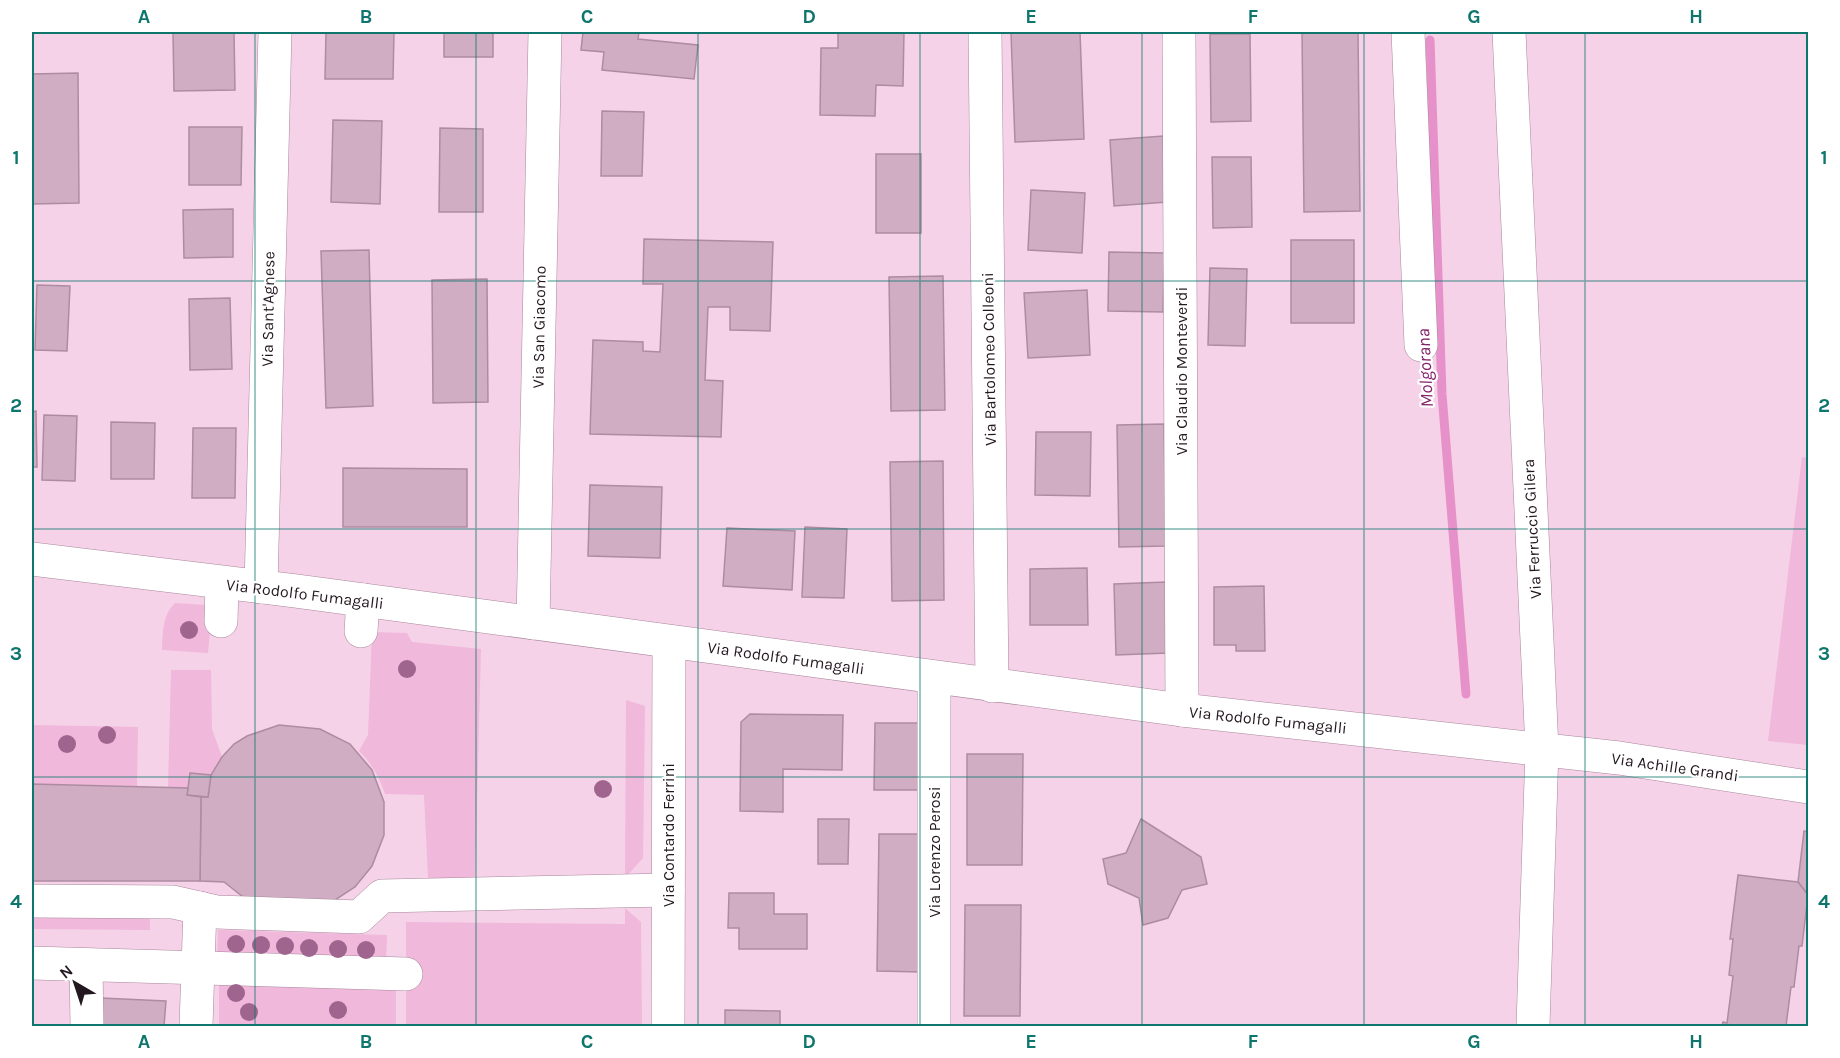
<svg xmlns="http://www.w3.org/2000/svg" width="1840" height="1058" font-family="Karla,sans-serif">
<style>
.green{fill:#f0b8db}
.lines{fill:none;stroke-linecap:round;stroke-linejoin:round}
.stream{stroke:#e691c9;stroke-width:9}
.building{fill:#d0adc3;stroke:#ad8ca1;stroke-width:1.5}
.minor-casing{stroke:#a8879b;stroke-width:34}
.major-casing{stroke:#a8879b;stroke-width:34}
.minor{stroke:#fff;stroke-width:33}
.major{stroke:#fff;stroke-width:33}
.tree{fill:#9f658e}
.grid{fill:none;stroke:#0f766e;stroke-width:1.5;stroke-opacity:0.55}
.labels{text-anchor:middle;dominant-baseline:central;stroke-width:4.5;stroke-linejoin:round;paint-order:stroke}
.street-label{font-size:16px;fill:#241820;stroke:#fff}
.water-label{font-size:18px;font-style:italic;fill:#85226a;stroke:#fff}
.neatline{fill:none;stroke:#0f766e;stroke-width:2}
.grid-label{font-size:20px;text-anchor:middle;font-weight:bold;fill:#0f766e}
</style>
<rect width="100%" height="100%" fill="#f6d2e8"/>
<g class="green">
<path d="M1802,457L1808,458V745L1768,741Z"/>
<path d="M175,603L206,605L211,620L208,653L162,650C163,632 162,616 175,603Z"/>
<path d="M372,632L407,633L412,642L481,649L475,878H428L424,795L385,794C380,778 371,762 359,751L368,735Z"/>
<path d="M171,670H211L212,729L222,757L211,775L190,773L188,788L168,787Z"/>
<path d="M626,700L645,706L643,858L625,878Z"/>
<path d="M32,725L138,727L137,786L32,784Z"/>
<path d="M625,908L641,922L642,1026H406V922L625,924Z"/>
<path d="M32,915L150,917V930L32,929Z"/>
<path d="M218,930L387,935L386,964L217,960Z"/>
<path d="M219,984L396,987V1026H219Z"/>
</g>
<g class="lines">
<path class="stream" d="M1430,40L1442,394L1466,694"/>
</g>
<g class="building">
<path d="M173,32H234L235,90L174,91Z"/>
<path d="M326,32H394L393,79H325Z"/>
<rect x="444" y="32" width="49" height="25"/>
<path d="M583,32H639L638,39L698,45L694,79L602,70L604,52L581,50Z"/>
<path d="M838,32H904L903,86L876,85L875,116L820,115L821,48H838Z"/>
<path d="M1080,32L1084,139L1015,142L1011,33Z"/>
<path d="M1302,32H1358L1360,211L1304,212Z"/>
<path d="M1210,34H1250L1251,121L1211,122Z"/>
<path d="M78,73L79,203L32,204V156H33L32,74Z"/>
<path d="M602,111L644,112L642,176H601Z"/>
<path d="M333,120L382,121L380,204L331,202Z"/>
<path d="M189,127H242L241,185H189Z"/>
<path d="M440,128L483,129V212H439Z"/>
<path d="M1163,136L1167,202L1114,206L1110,140Z"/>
<rect x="876" y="154" width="45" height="79"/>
<path d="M1212,157H1251L1252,227L1213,228Z"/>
<path d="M1031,190L1085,193L1082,253L1028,250Z"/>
<path d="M233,209V257L184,258L183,210Z"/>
<path d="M644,239L773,242L770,331L730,330V307H708L705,380L723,381L721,437L590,434L593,340L643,342V351L660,352L663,284H643Z"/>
<rect x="1291" y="240" width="63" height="83"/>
<path d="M369,250L373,406L326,408L321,251Z"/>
<path d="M1109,252L1164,253L1163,312L1108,311Z"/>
<path d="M1210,268L1247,269L1245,346L1208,345Z"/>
<path d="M943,276L945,410L891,411L889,277Z"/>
<path d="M487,279L488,402L433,403L432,280Z"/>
<path d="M37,285L70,286L67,351L35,350Z"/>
<path d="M1087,290L1090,355L1028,358L1024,293Z"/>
<path d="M230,298L232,369L190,370L189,299Z"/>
<path d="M36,411L37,467H32V412Z"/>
<path d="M44,415L77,416L75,481L42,480Z"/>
<path d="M111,422L155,423L154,479H111Z"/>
<path d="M1164,424L1166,546L1119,547L1117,425Z"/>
<path d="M193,428H236L235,498H192Z"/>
<path d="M1036,432H1091L1090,496L1035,495Z"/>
<path d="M943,461L944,600L892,601L890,462Z"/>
<path d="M343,468L467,469V527H343Z"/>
<path d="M590,485L662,487L660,558L588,556Z"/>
<path d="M805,527L847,529L844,598L802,597Z"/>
<path d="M727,528L795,531L792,590L723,586Z"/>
<path d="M1087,568L1088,625H1030V569Z"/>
<path d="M1166,582L1168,653L1116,655L1114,584Z"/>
<path d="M1264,586L1265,651H1236V645H1214V587Z"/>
<path d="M750,714L843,715L842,770L783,769V812L740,811L741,722Z"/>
<path d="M875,723H924L923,790H874Z"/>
<path d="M279,725L320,729L350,744L372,770L384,802V835L372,866L355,887L332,902L247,900L224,882L200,881L201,797H208L211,775L222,757L234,744L247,736Z"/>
<path d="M967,754H1023L1022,865H967Z"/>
<path d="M190,773L211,775L208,797L187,795Z"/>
<path d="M32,784L188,788L187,795L201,797L200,881H32Z"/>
<path d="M818,819H849L848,864H818Z"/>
<path d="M1141,819L1201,857L1207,884L1182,890L1168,918L1143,925L1139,898L1108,884L1103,859L1126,853Z"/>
<path d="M1804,831L1808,832V895L1798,882Z"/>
<path d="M879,834H923L921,972L877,971Z"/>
<path d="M1738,875L1798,882L1808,895L1802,946H1799L1794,987H1791L1786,1026H1722L1723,1022L1727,1023L1733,976L1729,975L1733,939H1730Z"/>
<path d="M729,893H774V914H807V949H739V928H728Z"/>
<path d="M965,905H1021L1020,1016H964Z"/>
<path d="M101,998L166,1001L164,1026H99Z"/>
<path d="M725,1010L780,1011V1026H725Z"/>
</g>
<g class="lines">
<defs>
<g id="minor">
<path d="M985,32L992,686"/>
<path d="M1179,32L1182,710"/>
<path d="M1408,32L1421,345"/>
<path d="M32,559L296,591L1182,710L1619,758L1808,787"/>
<path d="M261,587L275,32"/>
<path d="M221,621L222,584"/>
<path d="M533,623L545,32"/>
<path d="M361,631L363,600"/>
<path d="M934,678V1026"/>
<path d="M32,901L173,902L217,912L359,917L382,896L668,890"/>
<path d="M32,963L406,974"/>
<path d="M86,965L87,1026"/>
<path d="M196,1026L200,908"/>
<path d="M668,1026L669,643"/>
</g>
<path id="major" d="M1509,32L1542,749L1533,1026"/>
</defs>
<use href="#minor" class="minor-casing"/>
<use href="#major" class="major-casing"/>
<use href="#minor" class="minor"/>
<use href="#major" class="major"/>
</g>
<g class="tree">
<circle cx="189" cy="630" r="9"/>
<circle cx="407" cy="669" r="9"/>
<circle cx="107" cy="735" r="9"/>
<circle cx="67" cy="744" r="9"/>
<circle cx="603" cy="789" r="9"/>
<circle cx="236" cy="944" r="9"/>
<circle cx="261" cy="945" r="9"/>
<circle cx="285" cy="946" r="9"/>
<circle cx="309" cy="948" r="9"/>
<circle cx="338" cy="949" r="9"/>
<circle cx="366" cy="950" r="9"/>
<circle cx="236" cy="993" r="9"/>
<circle cx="338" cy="1010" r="9"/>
<circle cx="249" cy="1012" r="9"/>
</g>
<path class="grid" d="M255,32V1026M476,32V1026M698,32V1026M920,32V1026M1142,32V1026M1364,32V1026M1585,32V1026M32,281H1808M32,529H1808M32,777H1808"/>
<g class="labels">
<g class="street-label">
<text transform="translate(268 309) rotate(-89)">Via Sant'Agnese</text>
<text transform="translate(539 327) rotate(-89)">Via San Giacomo</text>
<text transform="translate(989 359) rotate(-91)">Via Bartolomeo Colleoni</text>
<text transform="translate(1181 371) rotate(-90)">Via Claudio Monteverdi</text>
<text transform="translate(1532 529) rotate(-93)">Via Ferruccio Gilera</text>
<text transform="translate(305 594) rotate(7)">Via Rodolfo Fumagalli</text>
<text transform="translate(786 658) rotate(8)">Via Rodolfo Fumagalli</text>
<text transform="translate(1268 720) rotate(6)">Via Rodolfo Fumagalli</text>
<text transform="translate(1675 767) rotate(8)">Via Achille Grandi</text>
<text transform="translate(668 835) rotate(-90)">Via Contardo Ferrini</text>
<text transform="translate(934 852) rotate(-90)">Via Lorenzo Perosi</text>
</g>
<g class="water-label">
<text transform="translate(1425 368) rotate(-93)">Molgorana</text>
</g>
</g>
<rect width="1840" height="1058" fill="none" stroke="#ffffff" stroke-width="66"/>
<g transform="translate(75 983) rotate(321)" stroke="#ffffff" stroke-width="4.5" paint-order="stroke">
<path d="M0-4.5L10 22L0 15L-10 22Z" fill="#241820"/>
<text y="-9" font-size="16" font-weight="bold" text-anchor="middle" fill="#241820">N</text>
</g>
<rect x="33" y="33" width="1774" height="992" class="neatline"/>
<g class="grid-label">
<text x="144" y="23">A</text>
<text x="366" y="23">B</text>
<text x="587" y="23">C</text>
<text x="809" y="23">D</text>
<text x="1031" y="23">E</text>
<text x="1253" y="23">F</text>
<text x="1474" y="23">G</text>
<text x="1696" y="23">H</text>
<text x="16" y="164">1</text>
<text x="1824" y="164">1</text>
<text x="16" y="412">2</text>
<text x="1824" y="412">2</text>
<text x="16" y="660">3</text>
<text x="1824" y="660">3</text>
<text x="16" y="908">4</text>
<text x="1824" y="908">4</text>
<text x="144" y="1048">A</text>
<text x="366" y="1048">B</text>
<text x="587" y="1048">C</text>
<text x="809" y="1048">D</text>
<text x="1031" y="1048">E</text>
<text x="1253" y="1048">F</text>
<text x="1474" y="1048">G</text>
<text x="1696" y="1048">H</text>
</g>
</svg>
